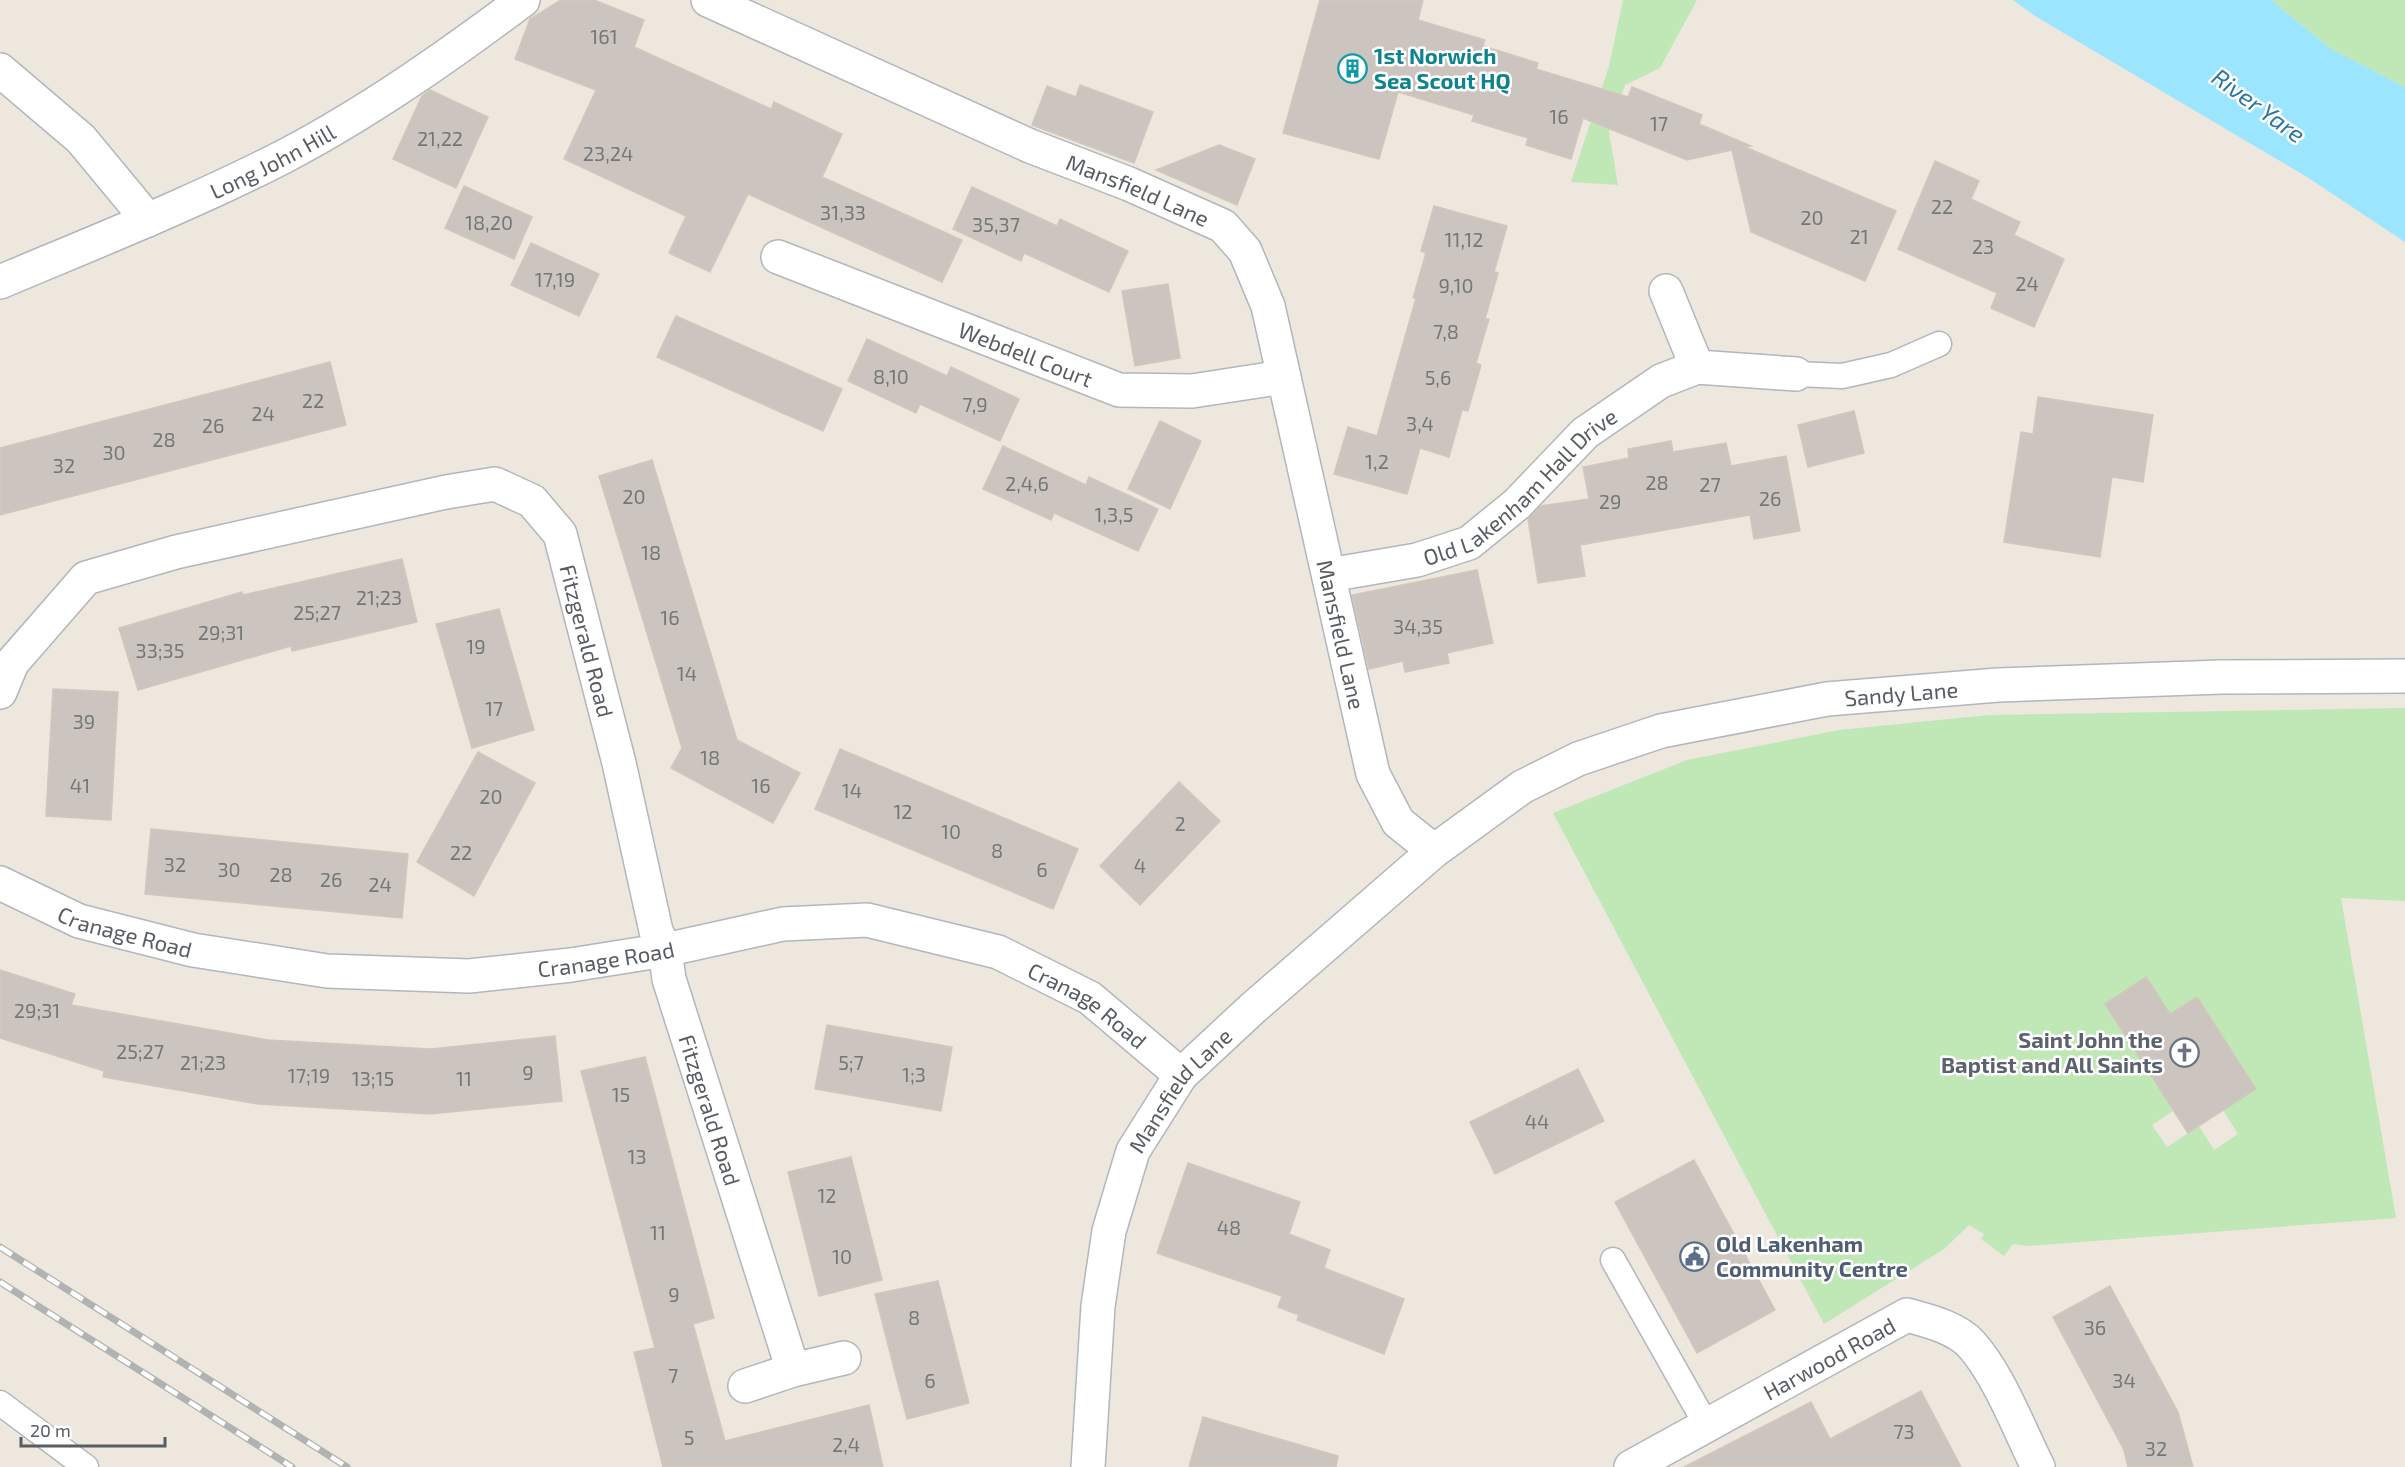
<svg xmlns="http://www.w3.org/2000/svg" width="2405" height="1467" font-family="'Exo 2',sans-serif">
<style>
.green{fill:#bfe8b6;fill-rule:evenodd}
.water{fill:#9be5ff}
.building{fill:#ccc5bf;stroke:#d2c7bc;stroke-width:1.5}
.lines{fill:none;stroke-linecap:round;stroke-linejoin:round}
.lane-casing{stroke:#b1b7bb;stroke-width:27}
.street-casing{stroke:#b1b7bb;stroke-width:36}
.secondary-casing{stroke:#b0b6bb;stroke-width:36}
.lane{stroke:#fff;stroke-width:24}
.street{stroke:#fff;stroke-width:33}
.secondary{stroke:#fff;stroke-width:33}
.rail-casing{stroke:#b1b2b2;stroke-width:7}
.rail{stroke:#fff;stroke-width:4.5;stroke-dasharray:14;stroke-linecap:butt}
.labels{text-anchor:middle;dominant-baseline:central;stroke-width:5;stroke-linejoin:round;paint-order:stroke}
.number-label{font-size:20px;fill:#747778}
.culture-label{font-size:22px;font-weight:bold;fill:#0d838f;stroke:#fff;text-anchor:start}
.street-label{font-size:22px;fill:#575d61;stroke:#fff}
.worship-label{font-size:22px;font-weight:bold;fill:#5b616d;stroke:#fff;text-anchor:end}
.service-label{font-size:22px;font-weight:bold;fill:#4e5e75;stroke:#fff;text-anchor:start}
.water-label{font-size:24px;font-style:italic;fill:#2a789f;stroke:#fff}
</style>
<rect width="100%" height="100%" fill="#ede7de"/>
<g class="green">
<path d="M1623,0H1697L1660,68L1625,85L1609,132L1618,185L1571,182L1609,66Z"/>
<path d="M2271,0H2405V87L2331,49Z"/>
<path d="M2405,708V901L2341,898L2396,1218L2028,1246L2013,1244L2004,1256L1981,1239L1984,1234L1969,1225L1944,1249L1824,1324L1553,813L1687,760L1839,730L1989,715ZM2146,978L2170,1015L2197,998L2256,1089L2223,1110L2238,1134L2214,1150L2199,1126L2167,1147L2152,1125L2173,1111L2105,1004Z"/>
</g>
<path class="water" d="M2013,0H2271L2331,49L2405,87V242L2307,177L2035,16Z"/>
<g class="building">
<path d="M561,0H594L644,20L634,47L771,109L774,102L842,134L822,177L962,240L942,282L748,194L710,272L669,253L686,216L564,159L596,90L515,59L530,19Z"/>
<path d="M1320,0H1423L1418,20L1485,40L1483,46L1538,63L1536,69L1628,97L1632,87L1702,115L1699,124L1751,146L1745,147L1896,211L1865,281L1751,232L1732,150L1687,160L1583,118L1571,159L1526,145L1528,138L1472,121L1474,115L1398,92L1379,159L1283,133Z"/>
<path d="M1080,85L1153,112L1134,163L1032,125L1047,86L1076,97Z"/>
<path d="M430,90L488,117L456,188L393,159L422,96Z"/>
<path d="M1219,145L1255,159L1237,205L1156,170Z"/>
<path d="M1935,161L1979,181L1971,199L2020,222L2014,235L2064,259L2034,327L1991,308L1997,293L1898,249Z"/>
<path d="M464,186L532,217L514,259L445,228Z"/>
<path d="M972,187L1057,226L1060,219L1128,251L1109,292L1024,253L1021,261L953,229Z"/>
<path d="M1434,206L1507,226L1494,272L1498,273L1485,319H1489L1476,363L1481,365L1468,411L1462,410L1449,457L1420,448L1407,494L1334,474L1348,427L1377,436L1416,298H1413L1426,253L1421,251Z"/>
<path d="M531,243L599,274L579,316L511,285Z"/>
<path d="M1168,284L1180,358L1135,366L1122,291Z"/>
<path d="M676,316L842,389L823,431L657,357Z"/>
<path d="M867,339L947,376L951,367L1019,399L1000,441L920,404L916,413L848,381Z"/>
<path d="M330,362L346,425L0,515V448Z"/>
<path d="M2038,397L2153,415L2143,482L2112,477L2100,557L2004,542L2021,432L2033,434Z"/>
<path d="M1854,411L1864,453L1808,467L1798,425Z"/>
<path d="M1160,421L1201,441L1170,509L1128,489Z"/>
<path d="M1671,441L1673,452L1726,443L1731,466L1786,456L1800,531L1754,539L1750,515L1580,545L1585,576L1538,583L1528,519L1541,506L1589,499L1583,467L1629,458L1628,449Z"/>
<path d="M1003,446L1086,485L1089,477L1158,509L1138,551L1054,513L1051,520L983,489Z"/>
<path d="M652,460L737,740L800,773L773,823L671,768L682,748L599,476Z"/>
<path d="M402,559L417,622L292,651L291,646L138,690L119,628L242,592L243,595Z"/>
<path d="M1477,570L1493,643L1447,653L1449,663L1405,672L1403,661L1369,669L1352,595Z"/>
<path d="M499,609L534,730L472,748L436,624Z"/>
<path d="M53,689L118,692L111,820L46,816Z"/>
<path d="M840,749L1078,849L1053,909L815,809Z"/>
<path d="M478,752L535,783L474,896L417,862Z"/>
<path d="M1179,782L1220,821L1140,905L1100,866Z"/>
<path d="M151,829L408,854L402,918L145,894Z"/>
<path d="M0,970L75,994L71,1005L268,1040L431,1049L555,1036L562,1101L430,1114L258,1104L103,1077L104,1071L0,1038Z"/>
<path d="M2146,977L2170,1014L2197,997L2256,1089L2188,1133L2105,1004Z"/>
<path d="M827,1025L952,1047L941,1111L815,1089Z"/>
<path d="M645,1057L714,1318L693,1324L725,1441L869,1405L883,1467H663L634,1352L655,1348L581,1071Z"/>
<path d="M1578,1069L1604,1121L1495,1174L1470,1122Z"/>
<path d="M851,1157L882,1280L819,1296L788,1172Z"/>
<path d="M1694,1160L1775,1310L1697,1353L1615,1202Z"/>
<path d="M1188,1163L1300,1202L1289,1234L1330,1250L1324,1268L1404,1299L1384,1354L1297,1320L1299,1315L1278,1307L1282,1296L1157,1253Z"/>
<path d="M938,1281L969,1403L907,1419L875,1294Z"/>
<path d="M2110,1286L2178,1412L2193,1467H2128L2124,1450L2053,1317Z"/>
<path d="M1921,1391L1961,1467H1684L1811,1402L1830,1439Z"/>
<path d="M1203,1417L1338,1456L1336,1467H1189Z"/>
</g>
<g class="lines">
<defs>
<g id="lane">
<path d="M1796,374L1842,376L1891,365L1939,344"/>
<path d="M1613,1260L1707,1426"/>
<path d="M0,1403L86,1467"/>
</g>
<g id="street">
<path id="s1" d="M708,0L1030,146L1129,184L1223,226L1245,251L1268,306L1373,774L1398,822L1434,851"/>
<path d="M0,70L81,139L148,220"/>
<path id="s2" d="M778,257L1119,390L1192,391L1283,377"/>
<path d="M1666,291L1697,367"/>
<path id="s3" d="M1329,575L1417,560L1469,543L1517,504L1585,433L1661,381L1697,367L1796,374"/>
<path id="s4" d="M0,692L12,663L86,578L176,552L446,492L495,484L532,501L560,534L619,763L656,931L665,950L669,979L793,1370L745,1386"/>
<path id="s5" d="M0,883L79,921L193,950L327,971L469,976L571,965L665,950L783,924L867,920L998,952L1090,998L1181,1075"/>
<path d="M793,1370L844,1358"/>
<path id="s6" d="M1088,1467L1098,1306L1109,1231L1133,1151L1181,1075L1253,1008L1434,851L1522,787L1578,759L1661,731L1827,699L1998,685L2221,677L2405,676"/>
<path id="s7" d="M1631,1467L1907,1315C1928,1321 1955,1327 1971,1344C1999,1375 2019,1429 2038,1467"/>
</g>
<g id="secondary">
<path id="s8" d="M0,282C95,242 191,204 283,157C367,113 447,57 523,0"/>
</g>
</defs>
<use href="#lane" class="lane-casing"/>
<use href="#street" class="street-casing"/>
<use href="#secondary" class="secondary-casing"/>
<use href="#lane" class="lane"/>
<use href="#street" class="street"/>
<use href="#secondary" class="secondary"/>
<defs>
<g id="rail">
<path d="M0,1247L347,1467"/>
<path d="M0,1282L292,1467"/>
</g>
</defs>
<use href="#rail" class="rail-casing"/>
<use href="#rail" class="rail"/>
</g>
<defs>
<symbol id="building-ring" viewBox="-11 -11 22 22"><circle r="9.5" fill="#fff" stroke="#0f9aa8" stroke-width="1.5"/><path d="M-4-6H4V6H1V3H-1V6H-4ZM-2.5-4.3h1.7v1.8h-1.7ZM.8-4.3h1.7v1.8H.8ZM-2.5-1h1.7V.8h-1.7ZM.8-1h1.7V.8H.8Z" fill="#0f9aa8"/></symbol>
<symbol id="church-ring" viewBox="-11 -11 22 22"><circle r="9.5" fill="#fff" stroke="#6b7280" stroke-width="1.5"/><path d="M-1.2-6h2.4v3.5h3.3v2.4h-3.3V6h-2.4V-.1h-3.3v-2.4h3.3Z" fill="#6b7280"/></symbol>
<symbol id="civic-ring" viewBox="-11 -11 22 22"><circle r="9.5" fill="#fff" stroke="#5c6f8a" stroke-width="1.5"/><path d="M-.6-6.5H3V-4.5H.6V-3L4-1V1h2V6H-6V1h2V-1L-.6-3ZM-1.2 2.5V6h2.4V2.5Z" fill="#5c6f8a"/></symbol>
</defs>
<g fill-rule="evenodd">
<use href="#building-ring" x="1336" y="52" width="33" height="33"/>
<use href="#church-ring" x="2168" y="1036" width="33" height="33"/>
<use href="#civic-ring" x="1678" y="1240" width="33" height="33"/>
</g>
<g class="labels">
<g class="number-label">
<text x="604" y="36">161</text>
<text x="1559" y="116">16</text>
<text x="1659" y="123">17</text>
<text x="440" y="138">21,22</text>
<text x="608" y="153">23,24</text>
<text x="1942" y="206">22</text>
<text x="843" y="212">31,33</text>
<text x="1812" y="217">20</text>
<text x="489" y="222">18,20</text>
<text x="996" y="224">35,37</text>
<text x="1859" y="236">21</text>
<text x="1464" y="239">11,12</text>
<text x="1983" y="246">23</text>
<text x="555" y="279">17,19</text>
<text x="2027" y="283">24</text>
<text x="1456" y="285">9,10</text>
<text x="1446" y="331">7,8</text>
<text x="891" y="376">8,10</text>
<text x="1438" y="377">5,6</text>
<text x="313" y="400">22</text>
<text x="975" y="404">7,9</text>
<text x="263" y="413">24</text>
<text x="1420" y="423">3,4</text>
<text x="213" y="425">26</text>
<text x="164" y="439">28</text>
<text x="114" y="452">30</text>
<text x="1377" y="461">1,2</text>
<text x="64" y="465">32</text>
<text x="1657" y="482">28</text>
<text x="1027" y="483">2,4,6</text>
<text x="1710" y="484">27</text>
<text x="634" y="496">20</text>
<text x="1770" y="498">26</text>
<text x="1610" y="501">29</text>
<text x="1114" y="514">1,3,5</text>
<text x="651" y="552">18</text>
<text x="379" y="597">21;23</text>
<text x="317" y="612">25;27</text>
<text x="670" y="617">16</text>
<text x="1418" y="626">34,35</text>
<text x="221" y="632">29;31</text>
<text x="476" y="646">19</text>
<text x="160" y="650">33;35</text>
<text x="687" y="673">14</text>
<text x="494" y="708">17</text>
<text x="84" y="721">39</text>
<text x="710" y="757">18</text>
<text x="80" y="785">41</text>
<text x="761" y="785">16</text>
<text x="852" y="790">14</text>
<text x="491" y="796">20</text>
<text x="903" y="811">12</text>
<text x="1180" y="823">2</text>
<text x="951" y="831">10</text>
<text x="997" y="850">8</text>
<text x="461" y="852">22</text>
<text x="175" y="864">32</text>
<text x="1140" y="865">4</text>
<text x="229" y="869">30</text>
<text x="1042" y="869">6</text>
<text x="281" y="874">28</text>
<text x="331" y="879">26</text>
<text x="380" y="884">24</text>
<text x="37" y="1010">29;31</text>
<text x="140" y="1051">25;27</text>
<text x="203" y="1062">21;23</text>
<text x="851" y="1062">5;7</text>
<text x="528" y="1072">9</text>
<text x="914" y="1074">1;3</text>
<text x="309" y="1075">17;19</text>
<text x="373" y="1078">13;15</text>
<text x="464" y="1078">11</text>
<text x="621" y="1094">15</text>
<text x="1537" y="1121">44</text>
<text x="637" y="1156">13</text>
<text x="827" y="1195">12</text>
<text x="1229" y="1227">48</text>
<text x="658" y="1232">11</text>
<text x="842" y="1256">10</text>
<text x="674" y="1294">9</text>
<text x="914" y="1317">8</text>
<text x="2095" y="1327">36</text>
<text x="673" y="1375">7</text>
<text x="930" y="1380">6</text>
<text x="2124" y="1380">34</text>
<text x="1904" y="1431">73</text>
<text x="689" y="1437">5</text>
<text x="846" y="1444">2,4</text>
<text x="2156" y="1448">32</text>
</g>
<g class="culture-label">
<text x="1374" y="55">1st Norwich<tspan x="1374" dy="25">Sea Scout HQ</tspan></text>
</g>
<g class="street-label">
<text stroke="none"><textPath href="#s8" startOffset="298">Long John Hill</textPath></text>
<text stroke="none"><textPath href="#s1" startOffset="470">Mansfield Lane</textPath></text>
<text stroke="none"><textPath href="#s2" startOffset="266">Webdell Court</textPath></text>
<text stroke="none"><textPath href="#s3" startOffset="218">Old Lakenham Hall Drive</textPath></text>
<text stroke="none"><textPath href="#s1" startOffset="992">Mansfield Lane</textPath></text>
<text stroke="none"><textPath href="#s4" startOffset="758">Fitzgerald Road</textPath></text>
<text stroke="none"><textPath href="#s6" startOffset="1251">Sandy Lane</textPath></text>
<text stroke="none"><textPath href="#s5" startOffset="135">Cranage Road</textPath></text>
<text stroke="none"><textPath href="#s5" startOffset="621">Cranage Road</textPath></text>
<text stroke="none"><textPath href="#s5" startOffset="1125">Cranage Road</textPath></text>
<text stroke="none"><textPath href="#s6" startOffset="398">Mansfield Lane</textPath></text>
<text stroke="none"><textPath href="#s4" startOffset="1244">Fitzgerald Road</textPath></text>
<text stroke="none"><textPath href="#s7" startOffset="226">Harwood Road</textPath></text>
</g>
<g class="worship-label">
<text x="2163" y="1039">Saint John the<tspan x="2163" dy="25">Baptist and All Saints</tspan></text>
</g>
<g class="service-label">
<text x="1716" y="1243">Old Lakenham<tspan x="1716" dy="25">Community Centre</tspan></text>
</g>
<g class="water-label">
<text transform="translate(2259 105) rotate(36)">River Yare</text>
</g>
</g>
<path d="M21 1437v9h144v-9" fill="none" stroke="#575d61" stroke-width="3"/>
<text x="30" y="1437" font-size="18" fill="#575d61" stroke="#ffffff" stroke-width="4.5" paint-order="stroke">20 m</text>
</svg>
